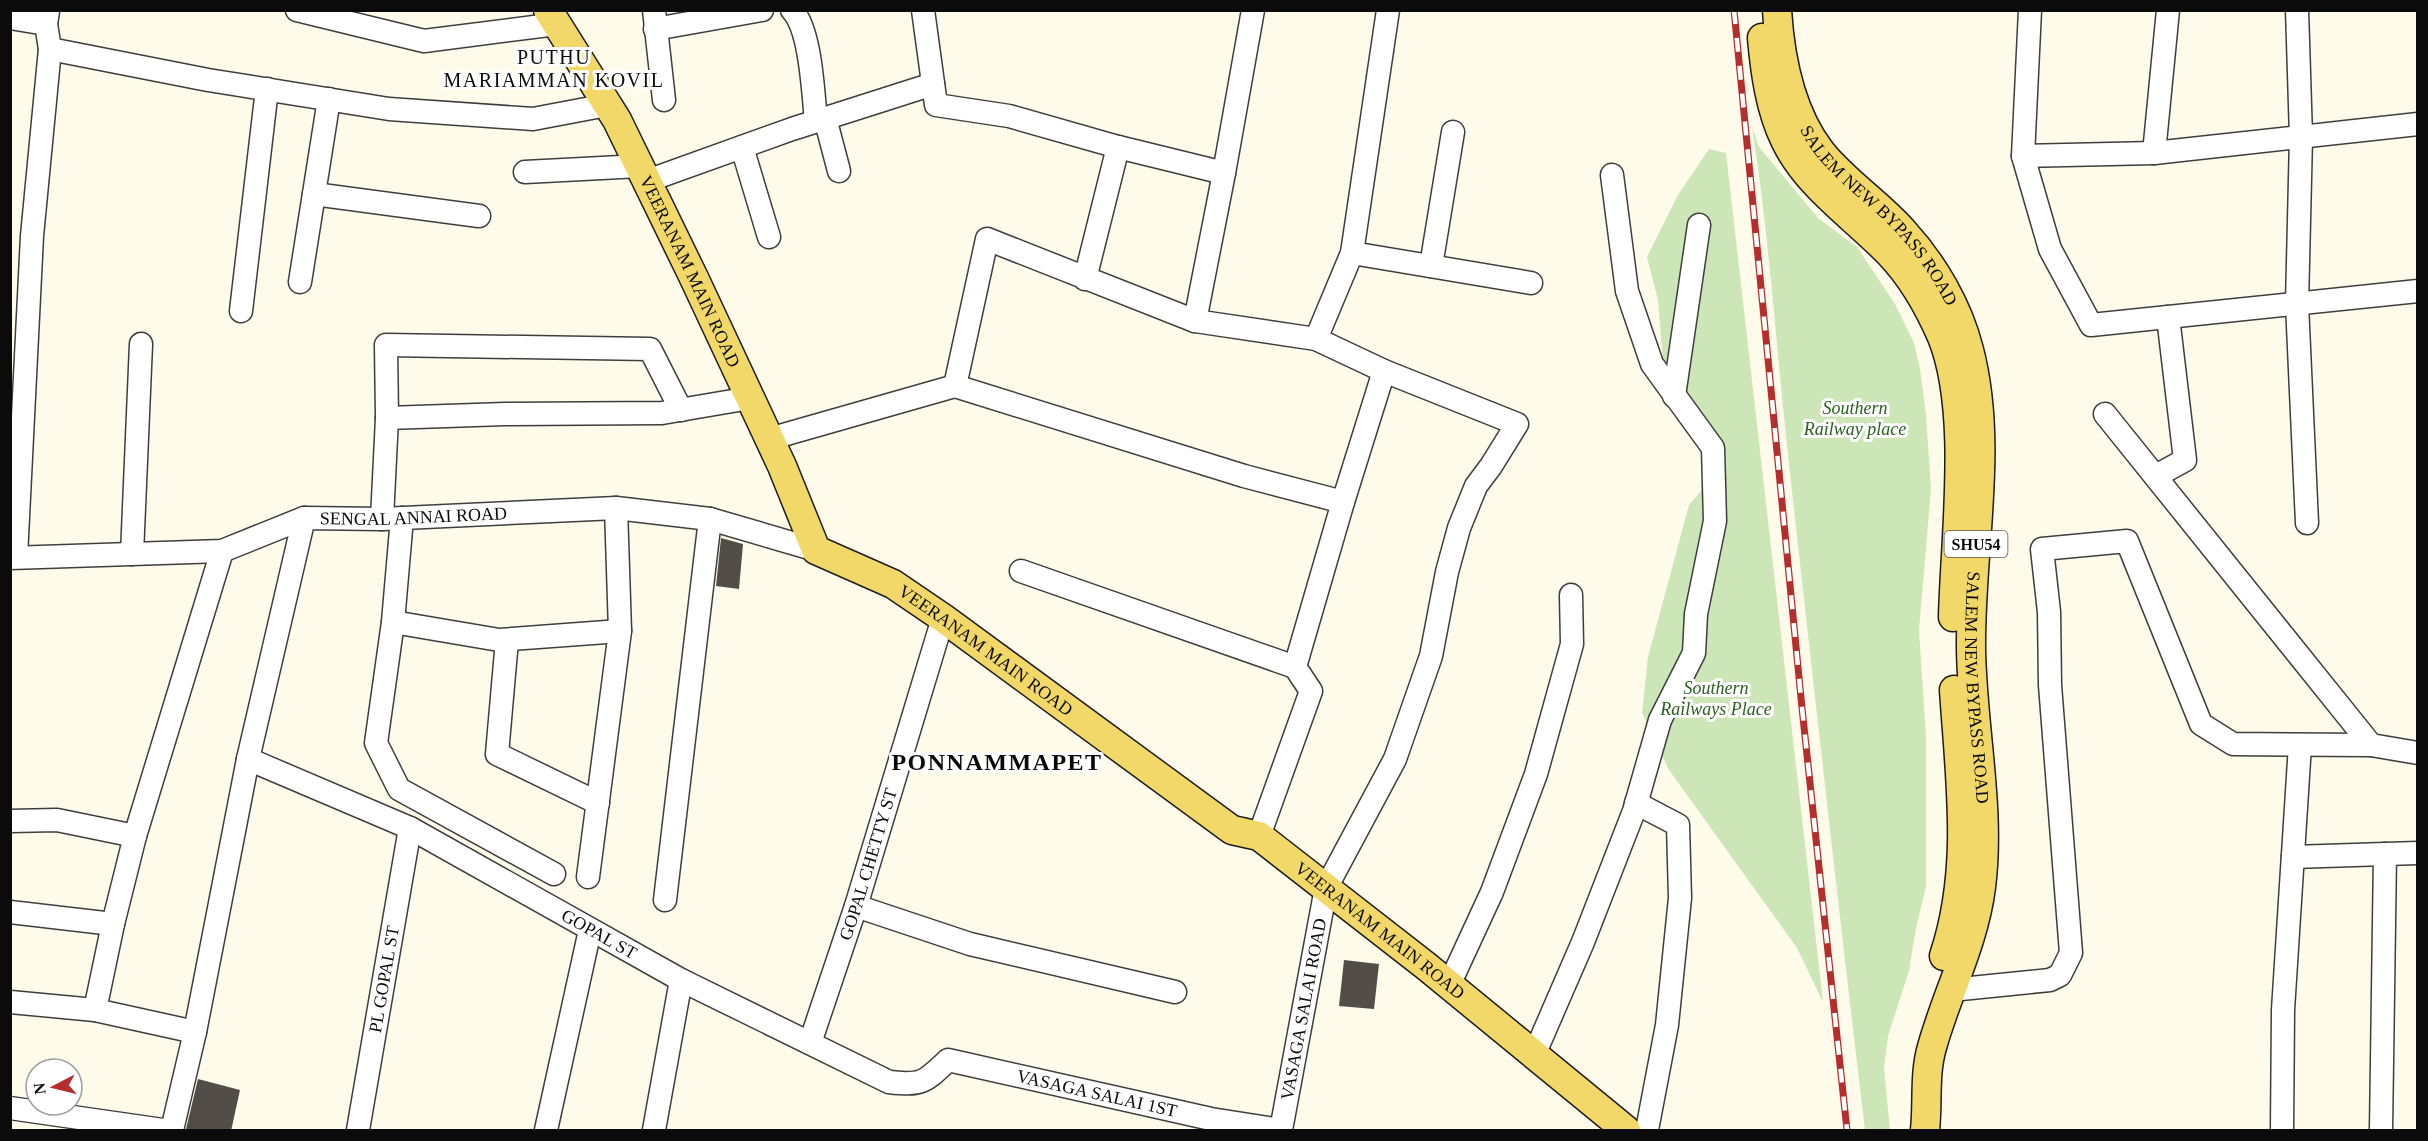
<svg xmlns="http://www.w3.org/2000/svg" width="2428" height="1141" font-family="'Times New Roman',serif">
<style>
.garden{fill:#cce6b7}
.building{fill:#534d48}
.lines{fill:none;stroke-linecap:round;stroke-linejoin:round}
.minor-casing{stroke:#3e3e3e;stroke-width:25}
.major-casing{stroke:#1c1c1c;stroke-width:31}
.minor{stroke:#fff;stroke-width:22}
.major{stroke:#f1d868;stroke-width:28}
.rail-casing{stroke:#b32e2c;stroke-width:7}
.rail{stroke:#fff;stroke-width:4.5;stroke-dasharray:14;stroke-linecap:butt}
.labels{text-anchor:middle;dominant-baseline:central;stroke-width:6;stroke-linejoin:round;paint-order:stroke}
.shield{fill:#fff;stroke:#545454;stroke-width:1.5}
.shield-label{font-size:16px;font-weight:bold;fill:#0b0b0b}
.street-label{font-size:18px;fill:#0b0b0b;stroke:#fff}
.park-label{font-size:18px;font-style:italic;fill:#295f20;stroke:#fff}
.neighbourhood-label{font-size:20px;letter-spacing:1.5px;fill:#0b0b0b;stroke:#fff}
.district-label{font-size:24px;font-weight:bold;letter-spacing:1.5px;fill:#0b0b0b;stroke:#fff}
</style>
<rect width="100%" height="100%" fill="#fefbeb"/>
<g class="garden">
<path d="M1752,127L1759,147L1818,218L1857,247L1895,304L1914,343L1920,369L1926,415L1931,489L1919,630L1926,737V886L1916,928L1909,971L1888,1036L1884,1068L1890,1130H1865C1838,905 1813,680 1788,455C1776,345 1769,235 1752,127Z"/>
<path d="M1709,149L1726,153L1823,1002L1797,948L1669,770L1642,713L1648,657L1689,505L1720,469L1663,361L1658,300L1647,257L1678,195Z"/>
</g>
<g class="building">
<path d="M721,538L743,544L739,589L716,586Z"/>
<path d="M1344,960L1379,964L1374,1009L1339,1006Z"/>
<path d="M198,1079L240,1090L231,1131L186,1129Z"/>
</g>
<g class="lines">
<defs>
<g id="minor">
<path d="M297,10L424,41L557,24"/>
<path d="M654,10L664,100"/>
<path d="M792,10C811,30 813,93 816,121"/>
<path d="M923,10L936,105L1009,116L1118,147L1224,173L1253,10"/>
<path d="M2030,10L2023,156L2154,153L2418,124"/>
<path d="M2297,10L2301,137L2297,304L2307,523"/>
<path d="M10,18L46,24L48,11"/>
<path d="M46,24L50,49L208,80L389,109L533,119L607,105"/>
<path d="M655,29L762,10"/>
<path d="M825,118L839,171"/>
<path d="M742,147L769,237"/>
<path d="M2154,153L2168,10"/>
<path d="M2023,156L2050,249L2091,325L2418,291"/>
<path d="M525,172L640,166"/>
<path d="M647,181L792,129L933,84"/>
<path d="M314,194L479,216"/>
<path d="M1352,253L1531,283"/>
<path d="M1431,266L1453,132"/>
<path d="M1085,279L1118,147"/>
<path d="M300,282L329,99"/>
<path d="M241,311L267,89"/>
<path d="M1195,321L1224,173"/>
<path d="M955,386L1244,476L1343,502L1295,667"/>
<path d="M1674,396L1699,225"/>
<path d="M2105,414L2371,745L2418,753"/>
<path d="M387,418L505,414L662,413L750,398"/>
<path d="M769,439L955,386L987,239L1195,321L1316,339"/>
<path d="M2156,476L2185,460L2168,317"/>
<path d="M1343,502L1384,371L1316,339L1352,253L1388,10"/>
<path d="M402,518L393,622L376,743L399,789L554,874"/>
<path d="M382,519L387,418L386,345L650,349L681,410"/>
<path d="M132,554L141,344"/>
<path d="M16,557L32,236L50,49"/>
<path id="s1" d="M10,558L222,551L304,518L382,519L616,508L710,519L816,550"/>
<path d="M1021,571L1295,667L1311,691L1259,836"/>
<path d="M393,622L499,640L620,631"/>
<path d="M507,640L497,754L598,803"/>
<path id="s2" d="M248,759L410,828L681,980L889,1082C922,1086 925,1082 948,1060L1211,1119L1280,1130"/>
<path d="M1636,803L1678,825L1680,898L1667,1025L1647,1130"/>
<path d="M10,821L57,820L135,836"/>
<path d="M2293,857L2385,854"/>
<path d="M588,877L620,631L616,508"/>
<path d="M665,900L710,519"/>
<path d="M856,906L970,944L1175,992"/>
<path d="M10,912L113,924L135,836L222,551"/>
<path d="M1449,985L1492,892L1536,774L1572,644L1571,595"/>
<path d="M1951,990L2050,980L2060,975L2071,953L2050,685L2049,612L2042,549L2127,541L2201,724L2233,744L2371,745"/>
<path d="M10,1002L95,1010L195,1032"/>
<path d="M95,1010L113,924"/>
<path id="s3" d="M810,1043L856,906L943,618"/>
<path d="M1534,1055L1583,942L1634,811L1660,720L1694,653L1696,614L1715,521L1713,448L1652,364L1627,291L1612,175"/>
<path d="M10,1108L163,1130"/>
<path d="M172,1130L195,1032L248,759L304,518"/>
<path id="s4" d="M358,1130L410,828"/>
<path d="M546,1130L590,930"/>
<path d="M654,1130L681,980"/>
<path id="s5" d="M1281,1130L1326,888L1395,759L1431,656L1447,572L1459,528L1476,486L1491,466L1517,424L1384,371"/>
<path d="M2282,1130L2283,1010L2300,745"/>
<path d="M2381,1130L2385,854L2418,853"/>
</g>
<g id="major">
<path id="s6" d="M548,10L617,120L694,278L782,466L816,550L893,584L943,618L1232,830L1259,836L1426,966L1626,1130"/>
<path id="s7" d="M1777,10C1780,58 1791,113 1821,152C1844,181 1878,203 1903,231C1933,264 1958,306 1969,350C1994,446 1970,550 1971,648C1972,728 1991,807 1981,887C1974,943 1947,993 1932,1047C1924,1074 1928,1103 1925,1130"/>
<path d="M1762,38C1765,72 1770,109 1785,140C1807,186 1854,217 1889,253C1912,277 1929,307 1942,337C1972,411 1955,537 1953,617"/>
<path d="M1944,956C1973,869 1960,780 1954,690"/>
</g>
</defs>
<use href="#minor" class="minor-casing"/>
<use href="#major" class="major-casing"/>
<use href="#minor" class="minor"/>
<use href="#major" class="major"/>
<defs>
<path id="rail" d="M1734,10L1802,708L1847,1130"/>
</defs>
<use href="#rail" class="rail-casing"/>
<use href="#rail" class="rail"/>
</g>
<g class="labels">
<rect class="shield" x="1944.5" y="531" width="63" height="26" rx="4.5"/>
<g class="shield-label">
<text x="1976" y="544">SHU54</text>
</g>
<g class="street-label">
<text stroke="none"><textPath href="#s7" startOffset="237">SALEM NEW BYPASS ROAD</textPath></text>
<text stroke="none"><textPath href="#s6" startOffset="298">VEERANAM MAIN ROAD</textPath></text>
<text stroke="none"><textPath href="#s1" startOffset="410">SENGAL ANNAI ROAD</textPath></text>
<text stroke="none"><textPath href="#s6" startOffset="802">VEERANAM MAIN ROAD</textPath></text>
<text stroke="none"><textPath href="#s7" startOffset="741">SALEM NEW BYPASS ROAD</textPath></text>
<text stroke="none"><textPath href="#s3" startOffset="188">GOPAL CHETTY ST</textPath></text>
<text stroke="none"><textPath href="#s6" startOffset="1288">VEERANAM MAIN ROAD</textPath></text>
<text stroke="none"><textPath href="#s2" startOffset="393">GOPAL ST</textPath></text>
<text stroke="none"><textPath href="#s4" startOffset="153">PL GOPAL ST</textPath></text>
<text stroke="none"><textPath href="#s5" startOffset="123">VASAGA SALAI ROAD</textPath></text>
<text stroke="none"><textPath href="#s2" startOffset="938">VASAGA SALAI 1ST</textPath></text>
</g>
<g class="park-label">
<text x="1855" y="408">Southern<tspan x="1855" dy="21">Railway place</tspan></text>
<text x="1716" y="688">Southern<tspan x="1716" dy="21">Railways Place</tspan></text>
</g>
<g class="neighbourhood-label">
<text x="554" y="57">PUTHU<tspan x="554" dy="23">MARIAMMAN KOVIL</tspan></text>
</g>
<g class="district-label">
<text x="997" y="762">PONNAMMAPET</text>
</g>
</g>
<rect width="2428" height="1141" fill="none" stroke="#0b0b0b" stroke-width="24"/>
<g transform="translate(54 1087) rotate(263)"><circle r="28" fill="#ffffff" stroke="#9d9d9d" stroke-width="1.5"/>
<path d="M0-4.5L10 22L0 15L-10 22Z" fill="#b32e2c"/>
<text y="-9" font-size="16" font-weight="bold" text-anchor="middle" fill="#0b0b0b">N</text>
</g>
</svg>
